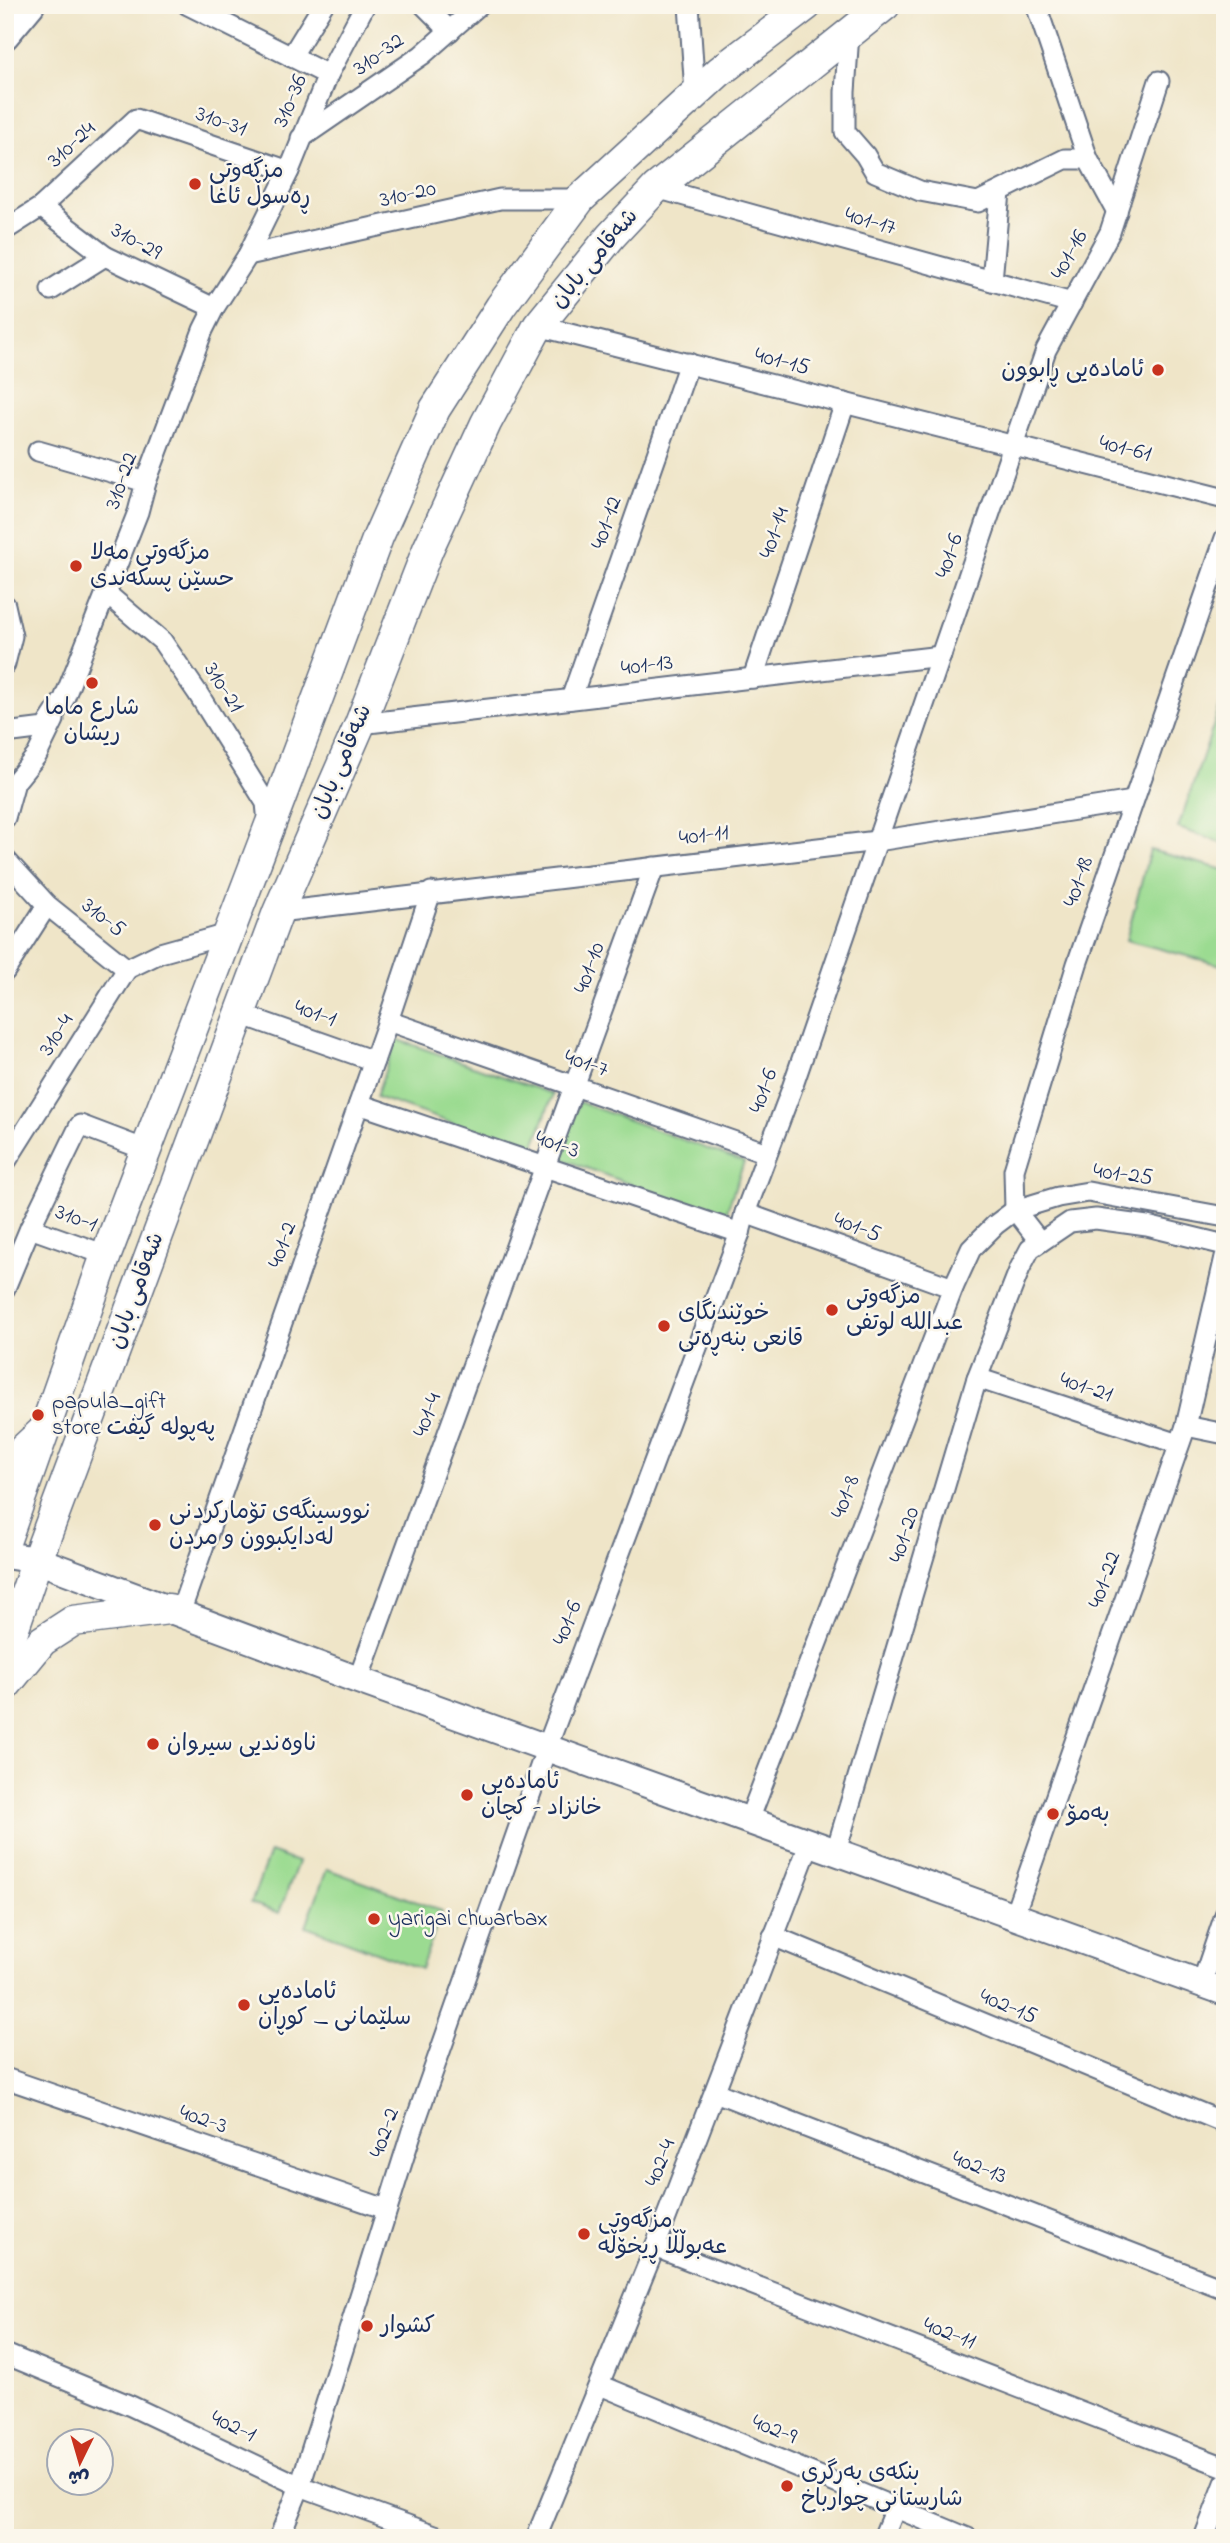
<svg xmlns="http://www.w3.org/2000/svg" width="1230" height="2543" font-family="'Indie Flower','Playpen Sans Arabic',sans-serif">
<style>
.green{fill:#9bdb91;stroke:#5b8578;stroke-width:2}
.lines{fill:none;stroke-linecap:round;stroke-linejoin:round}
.street-casing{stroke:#656f83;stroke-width:23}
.secondary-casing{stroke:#656f83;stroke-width:30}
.primary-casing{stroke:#656f83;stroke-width:33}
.street{stroke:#fff;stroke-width:19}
.secondary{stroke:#fff;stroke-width:26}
.primary{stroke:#fff;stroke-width:30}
.poi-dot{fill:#c8321e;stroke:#fbf7ec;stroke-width:2.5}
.labels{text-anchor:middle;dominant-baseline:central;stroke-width:5;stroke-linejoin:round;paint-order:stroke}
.street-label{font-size:23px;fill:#1b2f5e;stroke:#fbf7ec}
.poi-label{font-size:23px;fill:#1b2f5e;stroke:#fbf7ec;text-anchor:start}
</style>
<rect width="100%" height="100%" fill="#fbf7ec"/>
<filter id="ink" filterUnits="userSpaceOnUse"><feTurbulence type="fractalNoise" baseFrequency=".0143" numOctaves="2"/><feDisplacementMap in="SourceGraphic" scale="14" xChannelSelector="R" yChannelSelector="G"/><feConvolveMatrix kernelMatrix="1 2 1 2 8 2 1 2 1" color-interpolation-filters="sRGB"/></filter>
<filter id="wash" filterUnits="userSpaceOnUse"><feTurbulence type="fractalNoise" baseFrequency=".00686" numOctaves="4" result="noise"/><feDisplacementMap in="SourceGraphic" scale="28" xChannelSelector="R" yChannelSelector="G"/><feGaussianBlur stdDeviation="1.57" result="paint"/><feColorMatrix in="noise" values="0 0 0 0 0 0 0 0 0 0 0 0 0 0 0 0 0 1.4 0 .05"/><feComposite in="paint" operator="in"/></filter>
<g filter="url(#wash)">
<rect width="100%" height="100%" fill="#efe5c8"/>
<g class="green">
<path d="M1225,692V844L1178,828Z"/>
<path d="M1150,850L1225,870V966L1126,940Z"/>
<path d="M396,1039L553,1094L532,1151L376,1097Z"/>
<path d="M579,1102L744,1162L724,1219L559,1158Z"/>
<path d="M270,1852L298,1862L279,1913L251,1903Z"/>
<path d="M327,1869L442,1911L421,1969L306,1926Z"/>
</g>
</g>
<g filter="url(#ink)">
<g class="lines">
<defs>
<g id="street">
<path d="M188,5L328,75"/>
<path d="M424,5L450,31"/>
<path d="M689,5L695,93"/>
<path d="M1036,5L1088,159"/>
<path d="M849,33L845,92V132L865,155L875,172L920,191L978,202L1065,159H1088L1117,212"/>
<path d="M291,57L323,5"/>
<path d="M301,138L422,55L479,5"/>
<path d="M656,188L1072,303"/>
<path d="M41,207L105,256L214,308"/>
<path d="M5,230L41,207L136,119L289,171"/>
<path d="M248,255L500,199H580"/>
<path d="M992,281L1000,192"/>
<path d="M51,290L105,256"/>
<path d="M538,326L1225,499"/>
<path d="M38,451L146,482"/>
<path d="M107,594L162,641L197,692L266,803L268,823"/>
<path d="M5,605L12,636L5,664"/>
<path d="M753,678L845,403"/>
<path d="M571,699L689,363"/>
<path d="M360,724L941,656"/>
<path d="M5,733L45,728L64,699L138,512L146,482L203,330L214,308L248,255L289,171L328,75L365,5"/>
<path d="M5,818L15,782L37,755L54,720"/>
<path d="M5,859L47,905L127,969L160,953L228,934"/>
<path d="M278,912L877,841L1133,801"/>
<path d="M5,971L47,905"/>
<path d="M240,1014L374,1061"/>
<path d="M388,1021L767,1153"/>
<path d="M359,1104L740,1233"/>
<path d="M5,1163L127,969"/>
<path d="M745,1213L953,1288"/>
<path d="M30,1228L106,1255"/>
<path d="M1040,1242L1015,1210L1014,1170L1077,964L1225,538"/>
<path d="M5,1288L30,1228L80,1125L146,1150"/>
<path d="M977,1378L1179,1444"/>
<path d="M1186,1426L1225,1434"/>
<path d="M180,1613L388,1021L431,892"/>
<path d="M358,1680L654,867"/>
<path d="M749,1820L953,1288L971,1249L995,1225L1015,1210L1058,1197L1088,1192L1225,1217"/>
<path d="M836,1851L977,1378L1020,1268L1030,1249L1070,1222L1096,1219L1147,1226L1225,1245"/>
<path d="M1014,1915L1186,1426L1225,1257"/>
<path d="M773,1936L1225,2123"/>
<path d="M1202,1983L1225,1915"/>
<path d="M5,2078L386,2209"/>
<path d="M715,2092L1225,2289"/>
<path d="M655,2247L1225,2467"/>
<path d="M5,2354L131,2406L300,2486L443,2538"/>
<path d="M600,2385L968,2538"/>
<path d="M279,2538L300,2486L411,2134L547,1747L740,1233L745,1213L791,1091L1046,350L1110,232L1159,81"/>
<path d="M536,2538L655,2247L810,1842"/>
<path d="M883,2538L896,2506"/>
<path d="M1204,2538L1225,2483"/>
</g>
<g id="secondary">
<path d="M5,36L31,5"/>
<path d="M5,1555L37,1560L358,1680L1225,1992"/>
</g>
<g id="primary">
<path d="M5,1462L12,1460L44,1430"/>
<path d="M5,1542L106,1255L280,799L378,537L435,409L501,306L580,199L719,72L807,5"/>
<path d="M5,1654L37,1560L278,912L360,724L428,549L486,423L538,326L611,236L656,188L885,5"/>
<path d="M5,1686L42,1641L73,1621L169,1609"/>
</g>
</defs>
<use href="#street" class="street-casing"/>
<use href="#secondary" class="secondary-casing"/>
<use href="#primary" class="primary-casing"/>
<use href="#street" class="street"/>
<use href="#secondary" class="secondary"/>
<use href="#primary" class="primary"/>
</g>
</g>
<g class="poi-dot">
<circle cx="195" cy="184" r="7"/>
<circle cx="1158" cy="370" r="7"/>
<circle cx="76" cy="566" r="7"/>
<circle cx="92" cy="683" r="7"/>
<circle cx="832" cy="1310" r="7"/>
<circle cx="664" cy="1326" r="7"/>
<circle cx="38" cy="1415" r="7"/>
<circle cx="155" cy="1525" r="7"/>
<circle cx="153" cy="1744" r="7"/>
<circle cx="467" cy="1795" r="7"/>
<circle cx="1053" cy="1814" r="7"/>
<circle cx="374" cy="1919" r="7"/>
<circle cx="244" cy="2005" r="7"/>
<circle cx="584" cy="2234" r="7"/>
<circle cx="367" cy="2326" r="7"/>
<circle cx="787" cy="2486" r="7"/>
</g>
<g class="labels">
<g class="street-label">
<text transform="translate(379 55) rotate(-36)">310-32</text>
<text transform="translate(291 101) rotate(-67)">310-36</text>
<text transform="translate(221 122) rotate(19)">310-31</text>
<text transform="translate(72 145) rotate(-43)">310-24</text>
<text transform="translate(408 195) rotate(-13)">310-20</text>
<text transform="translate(870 222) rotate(16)">401-17</text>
<text transform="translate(136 242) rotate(29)">310-29</text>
<text transform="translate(1070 255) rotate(-61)">401-16</text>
<text transform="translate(595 259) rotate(-50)">شەقامی بابان</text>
<text transform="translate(782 362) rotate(14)">401-15</text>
<text transform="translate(1125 449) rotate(14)">401-61</text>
<text transform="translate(122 481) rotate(-71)">310-22</text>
<text transform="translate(607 523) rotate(-71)">401-12</text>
<text transform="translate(775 533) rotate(-71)">401-14</text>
<text transform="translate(950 556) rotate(-71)">401-6</text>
<text transform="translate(647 666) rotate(-7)">401-13</text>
<text transform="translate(223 688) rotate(57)">310-21</text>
<text transform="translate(342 762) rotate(-67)">شەقامی بابان</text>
<text transform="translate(704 836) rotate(-7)">401-11</text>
<text transform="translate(1079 882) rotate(-71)">401-18</text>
<text transform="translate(103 918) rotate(38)">310-5</text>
<text transform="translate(590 968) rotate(-70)">401-10</text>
<text transform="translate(315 1014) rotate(19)">401-1</text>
<text transform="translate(57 1035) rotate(-58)">310-4</text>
<text transform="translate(586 1064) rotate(19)">401-7</text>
<text transform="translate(764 1091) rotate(-70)">401-6</text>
<text transform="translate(557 1145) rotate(19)">401-3</text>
<text transform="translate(1123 1175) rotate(7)">401-25</text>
<text transform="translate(76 1219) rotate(20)">310-1</text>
<text transform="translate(857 1228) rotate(20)">401-5</text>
<text transform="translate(283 1245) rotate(-71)">401-2</text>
<text transform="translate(137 1291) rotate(-70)">شەقامی بابان</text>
<text transform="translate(1086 1388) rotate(18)">401-21</text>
<text transform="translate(428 1415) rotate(-70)">401-4</text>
<text transform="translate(846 1497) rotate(-69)">401-8</text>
<text transform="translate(905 1535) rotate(-73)">401-20</text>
<text transform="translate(1105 1580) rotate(-71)">401-22</text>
<text transform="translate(568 1623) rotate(-69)">401-6</text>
<text transform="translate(1008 2007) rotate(22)">402-15</text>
<text transform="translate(203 2120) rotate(19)">402-3</text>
<text transform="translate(385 2133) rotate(-71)">402-2</text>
<text transform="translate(661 2163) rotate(-69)">402-4</text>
<text transform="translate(979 2168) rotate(21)">402-13</text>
<text transform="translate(949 2334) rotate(21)">402-11</text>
<text transform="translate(233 2427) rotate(25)">402-1</text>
<text transform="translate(774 2430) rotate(22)">402-9</text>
</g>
<g class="poi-label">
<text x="209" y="171">مزگەوتی<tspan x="209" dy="26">ڕەسوڵ ئاغا</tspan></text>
<text x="1144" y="370" text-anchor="end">ئامادەیی ڕابوون</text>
<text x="90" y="553">مزگەوتی مەلا<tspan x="90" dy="26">حسێن پسکەندی</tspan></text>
<text x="92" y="708" text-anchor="middle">شارع ماما<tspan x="92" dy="26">ريشان</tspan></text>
<text x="846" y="1297">مزگەوتی<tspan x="846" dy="26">عبداللە لوتفی</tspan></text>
<text x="678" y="1313">خوێندنگای<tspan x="678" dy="26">قانعی بنەڕەتی</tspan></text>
<text x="52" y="1402">papula_gift<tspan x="52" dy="26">store پەپولە گیفت</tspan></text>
<text x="169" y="1512">نووسینگەی تۆمارکردنی<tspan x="169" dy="26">لەدایکبوون و مردن</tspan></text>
<text x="167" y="1744">ناوەندیی سیروان</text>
<text x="481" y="1782">ئامادەیی<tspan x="481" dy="26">خانزاد - کچان</tspan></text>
<text x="1067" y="1814">بەمۆ</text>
<text x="388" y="1919">yarigai chwarbax</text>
<text x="258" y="1992">ئامادەیی<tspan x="258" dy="26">سلێمانی _ کوڕان</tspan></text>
<text x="598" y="2221">مزگەوتی<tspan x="598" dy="26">عەبوڵڵا ڕیخۆڵە</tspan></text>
<text x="381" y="2326">كشوار</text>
<text x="801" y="2473">بنکەی بەرگری<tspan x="801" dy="26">شارستانی چوارباخ</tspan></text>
</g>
</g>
<rect width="1230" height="2543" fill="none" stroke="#fbf7ec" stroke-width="28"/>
<g transform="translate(80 2462) rotate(185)"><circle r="33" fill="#fbf7ec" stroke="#a1a7b3" stroke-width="2"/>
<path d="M0-5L12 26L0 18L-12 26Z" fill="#c8321e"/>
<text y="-10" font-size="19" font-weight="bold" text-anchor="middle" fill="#1b2f5e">ش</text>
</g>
</svg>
